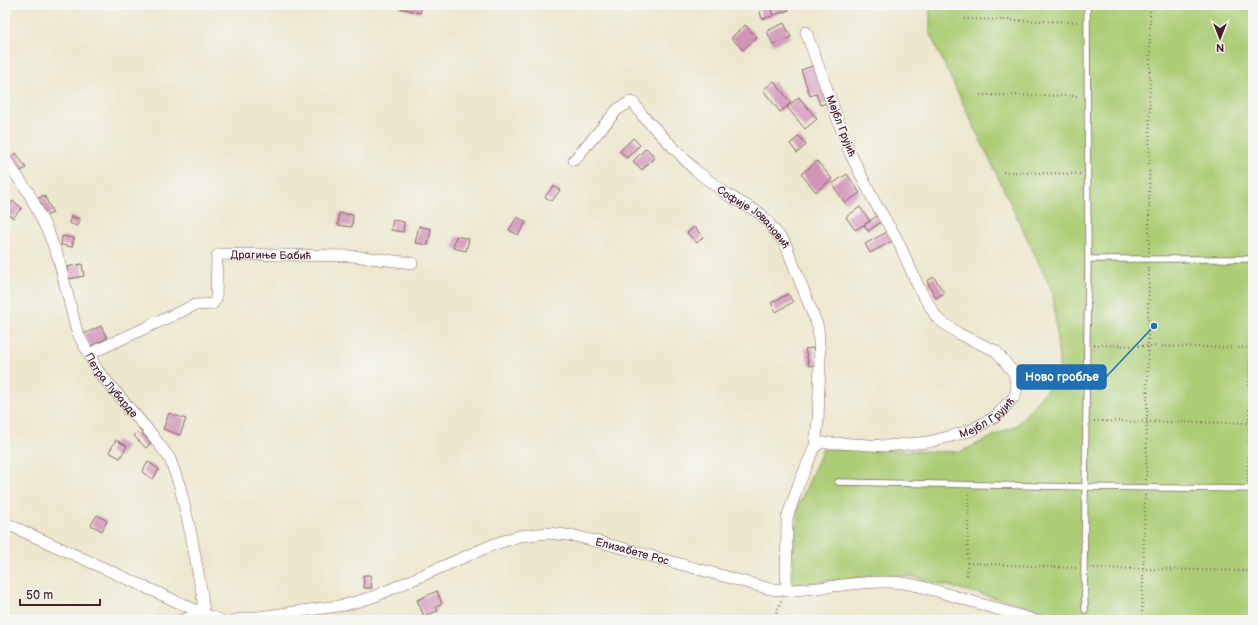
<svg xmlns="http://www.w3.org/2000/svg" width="1258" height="625" font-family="'Balsamiq Sans',sans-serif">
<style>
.green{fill:#accd76;stroke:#7b7650}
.building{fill:#d194b8}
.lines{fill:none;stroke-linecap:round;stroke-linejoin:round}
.lane-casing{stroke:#836564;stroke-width:7}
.street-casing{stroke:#836564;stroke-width:12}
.path{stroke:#836564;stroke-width:2;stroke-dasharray:1 3;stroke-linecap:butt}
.lane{stroke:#fff;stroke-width:5.5}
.street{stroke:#fff;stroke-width:11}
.labels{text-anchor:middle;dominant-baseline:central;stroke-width:3.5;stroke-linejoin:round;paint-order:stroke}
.street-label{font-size:11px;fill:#4a1f2b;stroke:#f6f6f2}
.leader{fill:none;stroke:#1f6fb2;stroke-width:1.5}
.callout-dot{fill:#1f6fb2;stroke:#f6f6f2;stroke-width:1.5}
.callout{fill:#1f6fb2;stroke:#1f6fb2;stroke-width:1.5}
.callout-label{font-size:12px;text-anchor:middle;font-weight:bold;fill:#fff}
</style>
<rect width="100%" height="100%" fill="#f6f6f2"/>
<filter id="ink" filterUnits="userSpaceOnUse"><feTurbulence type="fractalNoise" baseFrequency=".025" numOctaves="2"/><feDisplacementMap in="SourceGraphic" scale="8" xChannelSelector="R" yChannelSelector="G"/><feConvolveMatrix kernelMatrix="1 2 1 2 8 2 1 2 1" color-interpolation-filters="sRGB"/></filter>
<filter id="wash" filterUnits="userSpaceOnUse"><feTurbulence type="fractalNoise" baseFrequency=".012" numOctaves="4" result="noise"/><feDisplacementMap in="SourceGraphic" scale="16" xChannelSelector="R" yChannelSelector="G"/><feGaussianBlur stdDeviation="0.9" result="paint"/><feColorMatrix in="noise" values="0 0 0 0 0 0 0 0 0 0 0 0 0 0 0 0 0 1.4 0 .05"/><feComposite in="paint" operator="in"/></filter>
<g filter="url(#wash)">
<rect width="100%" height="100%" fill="#ece7cd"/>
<path class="green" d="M930,5H1253V620H1082L909,576L857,578L791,585L798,507L823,449L960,452L1017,425L1060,374L1053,293L930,34Z"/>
<g id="blocks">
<g class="building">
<path d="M401,5H422L420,13L400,8Z"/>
<path d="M758,5H770L773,16L762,19Z"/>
<path d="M771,5H787L789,10L774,15Z"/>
<path d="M784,23L791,37L773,45L767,31Z"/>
<path d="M745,25L757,37L743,50L731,38Z"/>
<path d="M815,65L828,103L820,105L816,94L810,96L801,70Z"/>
<path d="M774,81L791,103L780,112L763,90Z"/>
<path d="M799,97L817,119L805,129L787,107Z"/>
<path d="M799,136L806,145L797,153L790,144Z"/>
<path d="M633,138L640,145L627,158L620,151Z"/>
<path d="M646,148L655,157L642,170L633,161Z"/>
<path d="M16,153L26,168L19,172L9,158Z"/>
<path d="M817,161L832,179L816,192L801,174Z"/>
<path d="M847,174L860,193L845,203L832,184Z"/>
<path d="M553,186L560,190L552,201L545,197Z"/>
<path d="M44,195L53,213L45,216L37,199Z"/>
<path d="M13,201L22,208L13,218L5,211Z"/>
<path d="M860,207L870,221L855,230L846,217Z"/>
<path d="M339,213L353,215L352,227L338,225Z"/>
<path d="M71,216L80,219L77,226L69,223Z"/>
<path d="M877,216L881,222L868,231L864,225Z"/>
<path d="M517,217L526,222L518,235L509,230Z"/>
<path d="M393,220L404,222L403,232L391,230Z"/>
<path d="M419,226L431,229L428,245L415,243Z"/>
<path d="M694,227L703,237L697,243L687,233Z"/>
<path d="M887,232L892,241L870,253L865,244Z"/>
<path d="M62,236L74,238L72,247L61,245Z"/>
<path d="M456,236L469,239L466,251L453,248Z"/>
<path d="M82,264L84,276L69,279L67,267Z"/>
<path d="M934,277L944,293L936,298L927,281Z"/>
<path d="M788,294L793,302L776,312L771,303Z"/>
<path d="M101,326L107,338L90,346L84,334Z"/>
<path d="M813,348L817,364L809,366L805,349Z"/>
<path d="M169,413L186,419L180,435L163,429Z"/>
<path d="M140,430L151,443L146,448L134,436Z"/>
<path d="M116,440L127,446L120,458L109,452Z"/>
<path d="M148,462L159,469L153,479L142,472Z"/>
<path d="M97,515L107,521L102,531L91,525Z"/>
<path d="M363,575H370L372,588H364Z"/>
<path d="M437,591L442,604L436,607L438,611L424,616L417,600Z"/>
</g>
</g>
</g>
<g filter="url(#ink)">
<use href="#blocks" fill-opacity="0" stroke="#836564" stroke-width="1"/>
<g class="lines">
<defs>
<g id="lane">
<path d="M1088,259H1253"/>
<path d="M838,482L1085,487L1253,489"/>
<path d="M1085,610L1084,568L1088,259L1087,5"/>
</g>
<g id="street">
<path id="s1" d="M5,159L29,193L49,234L58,257L77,332L98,371L153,436L170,459L180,487L191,534L202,594L204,614L5,523"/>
<path id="s2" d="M574,160L618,109L630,102L634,103L642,115L695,170L728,195L761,214L785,243L818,327L820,359L818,421L815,446"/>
<path id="s3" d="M89,354L195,305L213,304L216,299L217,256L221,254L353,256L412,263"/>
<path id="s4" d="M786,591L787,518L798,486L815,446L820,443H837L886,446L929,442L970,431L996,416L1014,397L1017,389L1014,373L996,351L959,334L937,318L920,290L897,239L874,201L850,153L806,32"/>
<path d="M182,620L204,614L220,620"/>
<path id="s5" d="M236,620L345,605L373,597L492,545L519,536L548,533L575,536L615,546L770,589C810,593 848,581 888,582C909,582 930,589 950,595C978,603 1006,612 1034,620"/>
</g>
</defs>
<use href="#lane" class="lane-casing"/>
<use href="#street" class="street-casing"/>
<g class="path">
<path d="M964,19L1080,22"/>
<path d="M980,95L1079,96"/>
<path d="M1003,172L1081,174"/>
<path d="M1149,252L1150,5"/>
<path d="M1251,252L1253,8"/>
<path d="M1094,345L1253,348"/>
<path d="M1094,421L1253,423"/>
<path d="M1146,480L1149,266"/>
<path d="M1248,482L1251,267"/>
<path d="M967,563L1076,568"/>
<path d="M1090,568L1253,571"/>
<path d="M967,575L969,492"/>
<path d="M773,620L782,599"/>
<path d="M1142,620L1145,494"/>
</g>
<use href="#lane" class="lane"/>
<use href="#street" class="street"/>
</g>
</g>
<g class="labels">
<g class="street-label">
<text transform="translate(841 126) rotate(69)">Мејбл Грујић</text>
<text stroke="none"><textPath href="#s2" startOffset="252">Софије Јовановић</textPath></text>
<text stroke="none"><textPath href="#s3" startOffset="238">Драгиње Бабић</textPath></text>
<text stroke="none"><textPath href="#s1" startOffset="253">Петра Лубарде</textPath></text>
<text stroke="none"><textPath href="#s4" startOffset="329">Мејбл Грујић</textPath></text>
<text stroke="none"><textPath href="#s5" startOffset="413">Елизабете Рос</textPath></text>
</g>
</g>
<path class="leader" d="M1154 326L1106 377"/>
<circle class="callout-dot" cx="1154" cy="326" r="4"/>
<rect class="callout" x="1017" y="365" width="89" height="24" rx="4"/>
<g class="callout-label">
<text x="1062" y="381">Ново гробље</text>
</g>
<rect width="1258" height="625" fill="none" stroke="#f6f6f2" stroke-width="20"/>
<g transform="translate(1220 38) rotate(180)" stroke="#f6f6f2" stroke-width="3" paint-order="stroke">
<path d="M0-3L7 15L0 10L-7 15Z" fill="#4a1f2b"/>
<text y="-6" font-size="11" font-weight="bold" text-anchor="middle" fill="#4a1f2b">N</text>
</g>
<path d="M20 599v6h80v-6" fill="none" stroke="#4a1f2b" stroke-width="2"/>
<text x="26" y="599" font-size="12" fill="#4a1f2b" stroke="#f6f6f2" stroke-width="3" paint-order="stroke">50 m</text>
</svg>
